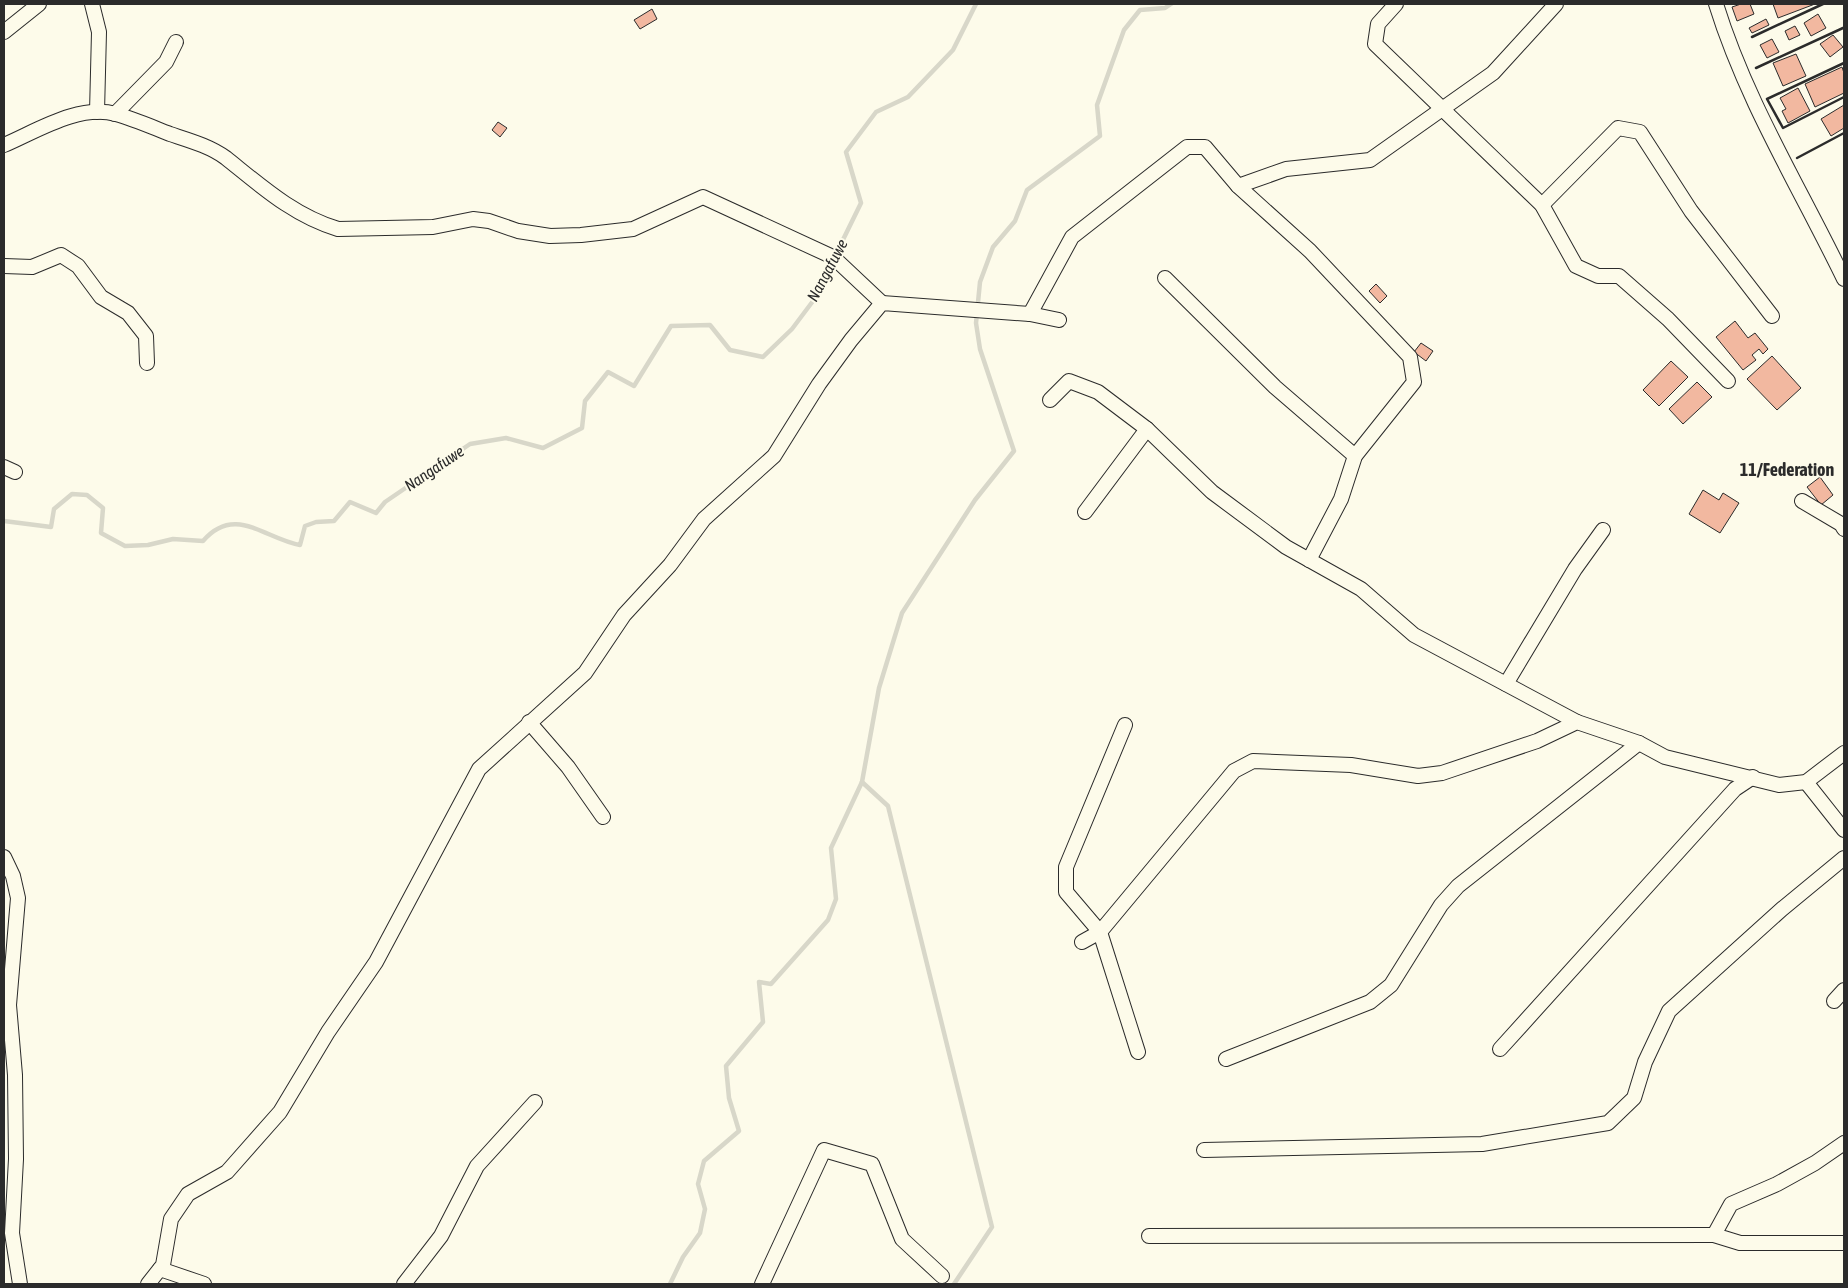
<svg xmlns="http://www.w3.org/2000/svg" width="1848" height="1288" font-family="'Asap Condensed',sans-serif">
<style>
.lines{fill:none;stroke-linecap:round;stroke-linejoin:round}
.stream{stroke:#d8d7c9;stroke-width:4.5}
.building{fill:#f2b8a0;stroke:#2b2b2b}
.street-casing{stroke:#2b2b2b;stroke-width:16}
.street{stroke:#fdfbea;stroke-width:14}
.wall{stroke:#2b2b2b;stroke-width:2.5}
.labels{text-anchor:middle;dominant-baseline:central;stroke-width:4;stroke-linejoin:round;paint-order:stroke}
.water-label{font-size:16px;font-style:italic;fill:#2b2b2b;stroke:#fdfbea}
.quarter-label{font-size:18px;font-weight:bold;fill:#2b2b2b;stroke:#fdfbea}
</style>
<rect width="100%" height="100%" fill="#fdfbea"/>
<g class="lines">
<g class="stream">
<path d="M4,521L51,527L54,509L72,494L87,495L103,508L101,533L125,546L148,545L173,539L203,541C235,504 265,539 300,545L305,526L316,522L334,521L350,502L376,513L385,502L470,444L506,438L543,448L582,428L585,401L608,372L634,386L671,326L710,325L730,350L763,357L792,329L813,301L861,203L846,152L876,112L908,97L953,50L976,4"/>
<path d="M862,782L888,806L992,1227L954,1284"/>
<path d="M670,1284L683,1257L700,1233L705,1209L698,1184L704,1161L739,1131L729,1098L726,1066L763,1022L759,982L771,984L828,920L836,899L831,848L862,782L879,688L902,613L975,500L1014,451L980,349L976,323L980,282L993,247L1015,221L1027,190L1100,136L1097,105L1124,30L1140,10L1165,8L1171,4"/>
</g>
</g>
<g class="building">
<path d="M1741,4H1750L1754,14L1737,21L1732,7Z"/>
<path d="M1773,4H1815L1778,18Z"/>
<path d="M652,9L657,19L640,29L634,20Z"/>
<path d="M1818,14L1826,28L1811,36L1804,23Z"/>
<path d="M1766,19L1769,25L1752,33L1749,28Z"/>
<path d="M1795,26L1800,35L1789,40L1785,31Z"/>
<path d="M1833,35L1843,47L1830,57L1820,44Z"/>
<path d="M1772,39L1779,52L1767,58L1760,45Z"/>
<path d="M1796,54L1806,76L1783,86L1773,63Z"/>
<path d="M1842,67L1844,73V93L1815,107L1805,84Z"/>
<path d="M1798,88L1810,111L1788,123L1782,111L1786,109L1780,98Z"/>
<path d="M1844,105V128L1831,136L1821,119Z"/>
<path d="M498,122L507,128L500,137L492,130Z"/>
<path d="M1376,284L1387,296L1380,303L1369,291Z"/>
<path d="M1735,321L1748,338L1755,333L1768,349L1763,354L1759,349L1752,355L1756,360L1743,370L1716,337Z"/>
<path d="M1421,343L1433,351L1426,361L1414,352Z"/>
<path d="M1772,356L1801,388L1777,410L1747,379Z"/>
<path d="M1671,361L1688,377L1659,406L1643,390Z"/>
<path d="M1697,382L1712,397L1683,424L1669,409Z"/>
<path d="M1820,477L1833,495L1821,505L1807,487Z"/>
<path d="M1703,490L1719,500L1723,493L1739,503L1720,533L1689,514Z"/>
</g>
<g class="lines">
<defs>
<g id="street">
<path d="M92,4L99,32L97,112"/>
<path d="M1396,4L1378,24L1375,44L1542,205L1576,266L1598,276H1619L1668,319L1728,381"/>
<path d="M1716,4C1746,101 1800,188 1844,279"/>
<path d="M4,32L39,4"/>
<path d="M115,114L166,62L176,42"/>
<path d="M4,145C37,131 78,104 116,114C134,119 152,127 170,134C188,140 210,146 226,158C261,186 294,216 338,229L433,227L473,219L489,221L518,231L550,236L581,235L633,229L703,197L833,257L882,303"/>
<path d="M1238,186L1286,169L1370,160L1493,73L1556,4"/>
<path d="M1542,205L1618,128L1640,132L1691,211L1772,316"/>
<path d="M4,266L32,267L61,255L78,266L101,297L128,313L146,336L147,363"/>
<path d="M1165,278L1275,387L1355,456"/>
<path d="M1030,314L1072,237L1187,147H1205L1238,186L1310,251L1410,357L1414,382L1355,456L1341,499L1309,560"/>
<path d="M1050,400L1069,381L1098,392L1147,429"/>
<path d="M4,467L15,472"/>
<path d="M1802,501L1841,524L1844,529"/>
<path d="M1085,512L1147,429L1212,492L1286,547L1361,589L1414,635L1577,722"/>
<path d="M1506,684L1575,569L1603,530"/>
<path d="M529,722L568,767L603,817"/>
<path d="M1125,725L1066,867V892L1100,932L1138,1052"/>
<path d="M1806,782L1844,830"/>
<path d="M4,857L13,876L18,898L9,1005L15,1075L16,1159L12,1233L20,1284"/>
<path d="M1082,942L1100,932L1234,771L1253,761L1351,765L1418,776L1442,773L1537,741L1577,722L1639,743L1665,757L1779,785L1806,782L1844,753"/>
<path d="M1834,1001L1844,990"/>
<path d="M1500,1049L1735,789L1753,777"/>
<path d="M1226,1059L1370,1002L1391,985L1441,905L1458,886L1639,743"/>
<path d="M1844,1143L1815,1163L1777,1184L1731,1204L1714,1235L1740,1243H1844"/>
<path d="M1204,1150L1482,1144L1608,1123L1634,1098L1645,1062L1669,1011L1782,909L1844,858"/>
<path d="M1149,1236L1714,1235"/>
<path d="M160,1269L204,1284"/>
<path d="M148,1284L163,1265L171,1219L188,1194L227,1172L280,1112L328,1032L376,962L479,769L585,673L624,615L670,565L704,519L774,456L819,384L851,340L882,303L1030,314L1059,320"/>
<path d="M404,1284L441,1236L477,1166L535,1102"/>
<path d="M762,1284L824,1150L872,1164L902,1239L942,1276"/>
</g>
</defs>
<use href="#street" class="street-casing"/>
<use href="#street" class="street"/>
<g class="wall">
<path d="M1752,37L1823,4"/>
<path d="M1844,63L1767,99L1783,128L1844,97"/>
<path d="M1756,68L1843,28"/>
<path d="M1797,158L1844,133"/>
</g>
</g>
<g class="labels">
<g class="water-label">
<text transform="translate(827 270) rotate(-62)">Nangafuwe</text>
<text transform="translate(434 468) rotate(-34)">Nangafuwe</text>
</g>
<g class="quarter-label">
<text x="1787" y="469">11/Federation</text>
</g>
</g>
<rect width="1848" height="1288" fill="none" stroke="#2b2b2b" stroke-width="10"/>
</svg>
